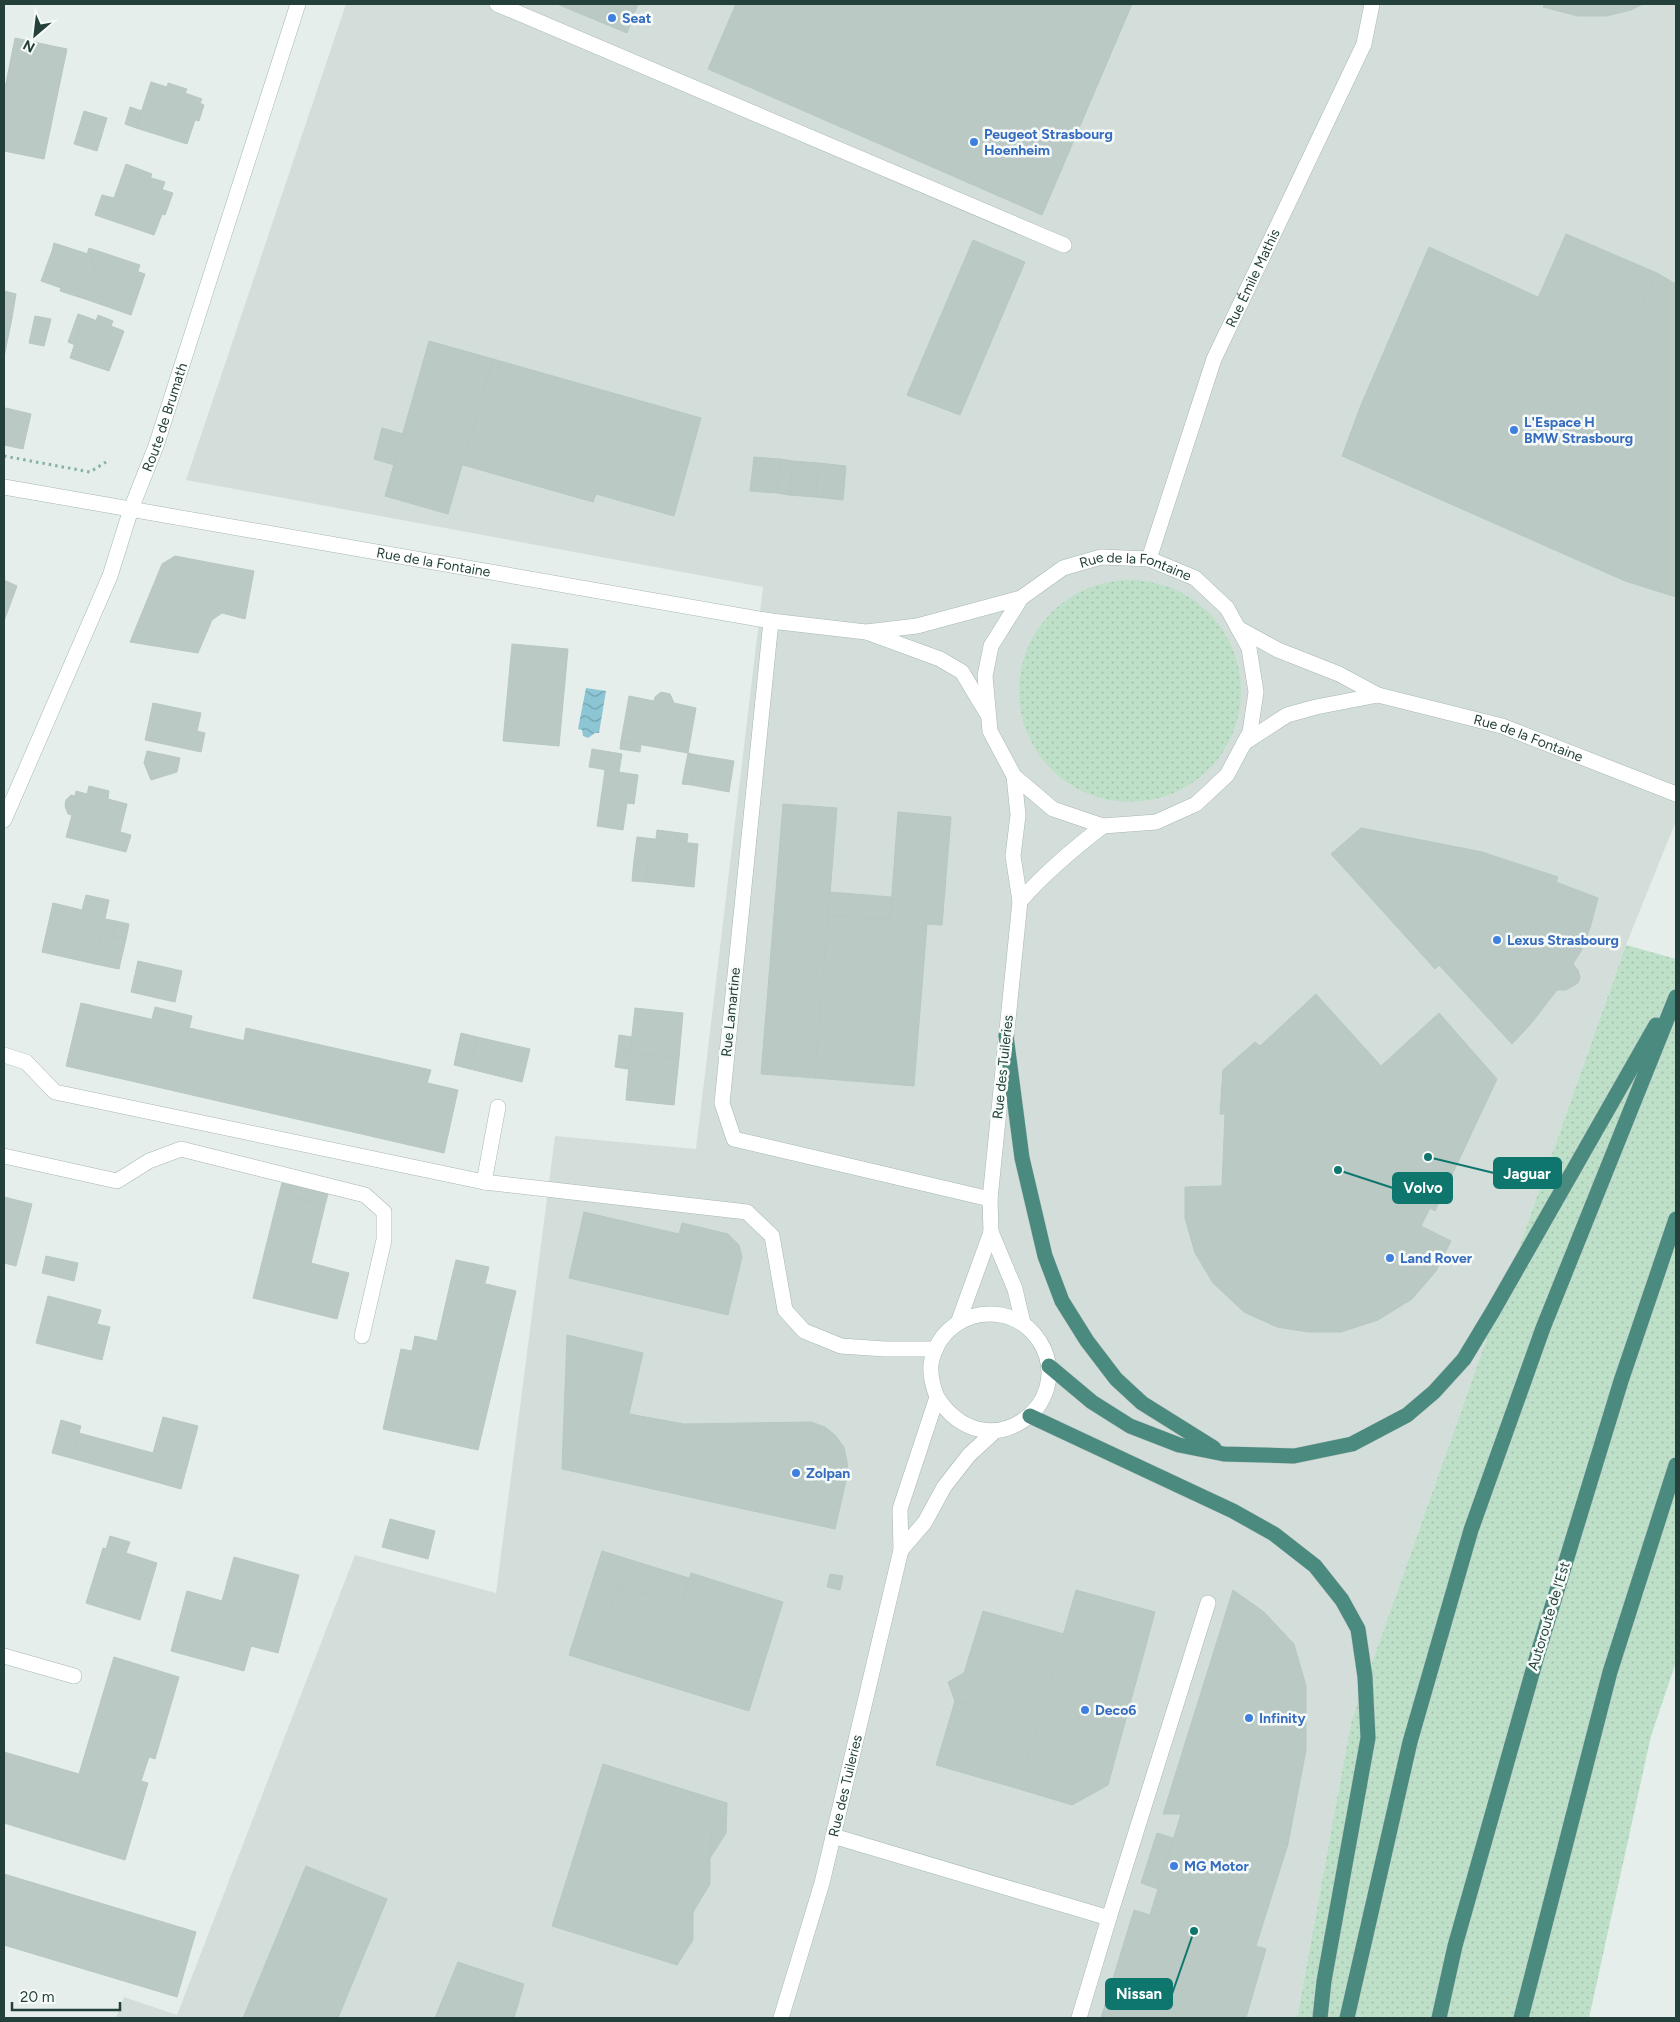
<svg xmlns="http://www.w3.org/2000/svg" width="1680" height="2022" font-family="Figtree,sans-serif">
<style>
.built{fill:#d3deda}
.grass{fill:url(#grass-dots)}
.water{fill:url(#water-waves)}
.building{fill:#bac9c4;stroke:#b7c8c2}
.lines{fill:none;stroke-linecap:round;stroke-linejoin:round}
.service-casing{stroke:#a7b7b2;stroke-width:16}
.minor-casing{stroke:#a7b7b2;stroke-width:16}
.tertiary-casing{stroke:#a7b7b2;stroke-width:16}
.secondary-casing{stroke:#a3bbb3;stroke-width:16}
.trunk-casing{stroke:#c1cac8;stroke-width:16}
.path{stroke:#85b3a6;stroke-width:3;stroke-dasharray:2.5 4;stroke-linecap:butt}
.service{stroke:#fff;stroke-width:15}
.minor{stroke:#fff;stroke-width:15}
.tertiary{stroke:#fff;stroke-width:15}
.secondary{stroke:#fff;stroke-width:15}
.trunk{stroke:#4b8a7e;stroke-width:15}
.shop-dot{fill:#3f7fe0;stroke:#f6faf8;stroke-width:2}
.labels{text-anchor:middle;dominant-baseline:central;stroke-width:5;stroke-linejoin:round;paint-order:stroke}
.shop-label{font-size:14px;font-weight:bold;fill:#366cbe;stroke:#f6faf8;text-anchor:start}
.street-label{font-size:14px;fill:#23413a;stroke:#f6faf8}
.leader{fill:none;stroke:#0f766e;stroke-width:2}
.callout-dot{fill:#0f766e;stroke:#f6faf8;stroke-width:2}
.callout{fill:#0f766e;stroke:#0f766e;stroke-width:2}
.callout-label{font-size:15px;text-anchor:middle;font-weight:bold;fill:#fff}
</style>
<defs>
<pattern id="grass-dots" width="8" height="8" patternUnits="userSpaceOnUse" patternTransform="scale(1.25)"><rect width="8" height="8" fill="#bee0c8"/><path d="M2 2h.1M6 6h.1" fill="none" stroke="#a3c1ad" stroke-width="1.8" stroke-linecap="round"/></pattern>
<pattern id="water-waves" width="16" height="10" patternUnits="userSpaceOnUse" patternTransform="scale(1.25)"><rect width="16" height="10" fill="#8cc6d4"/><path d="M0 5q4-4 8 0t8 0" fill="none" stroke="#72a2ad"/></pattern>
</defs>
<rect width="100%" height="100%" fill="#e5eeeb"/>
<path class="built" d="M346,4H1676V821L1626,945L1351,1722L1297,2018H116L124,1997L177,2015L355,1555L496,1593L555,1136L696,1149L763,587L186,480Z"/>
<g class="grass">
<circle cx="1130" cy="691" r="111"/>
<path d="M1626,945L1676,959V1662L1651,1736L1589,2018H1297L1351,1722Z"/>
</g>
<path class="water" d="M586,688L606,691L599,733H595L588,738L583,736L582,730L578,729Z"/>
<g class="building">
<path d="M557,4H638L627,33Z"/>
<path d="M736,4H1132L1042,215L708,69Z"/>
<path d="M1545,4H1643L1631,10L1606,16H1578L1543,7Z"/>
<path d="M15,38L67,49L44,159L4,151V93Z"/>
<path d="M151,82L167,87L168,83L187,89L185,93L202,99L200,103L204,105L199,121L195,120L187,144L136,128Z"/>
<path d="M130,107L142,111L136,128L125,124Z"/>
<path d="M84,111L107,118L97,151L74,144Z"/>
<path d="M126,164L152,174L148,185L173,193L165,215L162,214L154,235L95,215L102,195L114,198Z"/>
<path d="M151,178L165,182L162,190L148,185Z"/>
<path d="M1566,234L1657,273L1627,338L1538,298Z"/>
<path d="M973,240L1025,262L960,415L907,395Z"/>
<path d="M54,243L94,256L92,264L52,251Z"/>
<path d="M1429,247L1627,338L1657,273L1676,284V597L1625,581L1342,456L1361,405Z"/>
<path d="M89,248L140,265L138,271L99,259L96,266L92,264L94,256L87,254Z"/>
<path d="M52,251L96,266L85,299L60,291L61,288L41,281Z"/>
<path d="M99,259L145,274L131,315L85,299Z"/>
<path d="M4,291L16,294L12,318L4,317Z"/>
<path d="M78,314L84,316L75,345L68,342Z"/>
<path d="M98,315L113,321L111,326L96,321Z"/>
<path d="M35,316L51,319L44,346L29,343Z"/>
<path d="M84,316L124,331L109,371L70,358Z"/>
<path d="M4,317L12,318L4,357Z"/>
<path d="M429,341L493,359L448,514L385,496Z"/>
<path d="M493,359L701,418L674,516L596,494L593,502L463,465Z"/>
<path d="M6,408L31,414L23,449L4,445V418Z"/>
<path d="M382,428L403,434L394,465L374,459Z"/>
<path d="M754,457L780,459L777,493L750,491Z"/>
<path d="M780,459L793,461L789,495L777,493Z"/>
<path d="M793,461L819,463L816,497L789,495Z"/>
<path d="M819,463L846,466L843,500L816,497Z"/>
<path d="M175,556L254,571L245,619L222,613L212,620L198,653L130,642L162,564Z"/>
<path d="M4,580L17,586L4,621Z"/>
<path d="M512,644L568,649L559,746L503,741Z"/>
<path d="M661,692L670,694L674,703L696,708L688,753L621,741L629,696L654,701L655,697Z"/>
<path d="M153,703L201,713L197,731L205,733L201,752L145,740Z"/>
<path d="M621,741L641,745L640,752L620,749Z"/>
<path d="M592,749L622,754L619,772L589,767Z"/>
<path d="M147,751L180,758L177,772L151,780L144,763Z"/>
<path d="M688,753L697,755L692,785L682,784Z"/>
<path d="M697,755L734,761L729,792L692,785Z"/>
<path d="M605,770L638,775L634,804L627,803L623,830L597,826Z"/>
<path d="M89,786L109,791L108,799L127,804L120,832L131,835L126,852L66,837L72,815L68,814L65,806L66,800L71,795L75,796L76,791L87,794Z"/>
<path d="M783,804L837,808L815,1078L761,1074Z"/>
<path d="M898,812L951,817L942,925L927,924L914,1086L815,1078L828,915L890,920Z"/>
<path d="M1361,828L1482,852L1558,877L1556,882L1598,898L1590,928L1581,951L1573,964L1578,970L1580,977L1578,983L1566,990H1557L1530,1025L1512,1044L1439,965L1435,969L1331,854Z"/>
<path d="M657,830L688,834L687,842L656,839Z"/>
<path d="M637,837L698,844L694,887L646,882L648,862L634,860Z"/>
<path d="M634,860L648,862L646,882L632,881Z"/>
<path d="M830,892L891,897L890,920L828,915Z"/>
<path d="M86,895L109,900L95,964L42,952L53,903L82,910Z"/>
<path d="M105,919L116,921L112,936L126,939L119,969L95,964Z"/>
<path d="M116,921L129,924L126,939L112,936Z"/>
<path d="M138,961L182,971L175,1002L131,992Z"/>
<path d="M1316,994L1381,1066L1439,1013L1497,1079L1435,1211L1430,1208L1421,1226L1451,1241L1436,1271L1412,1299L1378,1320L1341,1332H1308L1277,1327L1244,1312L1213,1283L1195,1253L1185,1218V1187L1222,1186L1225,1114H1220L1223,1070L1255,1042L1260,1046Z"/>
<path d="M81,1003L458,1090L444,1153L66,1066Z"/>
<path d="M155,1007L192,1016L189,1029L152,1019Z"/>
<path d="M635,1008L683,1013L679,1058L630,1053Z"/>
<path d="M246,1028L431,1070L427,1083L244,1040Z"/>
<path d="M461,1033L477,1037L470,1069L454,1065Z"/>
<path d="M619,1035L632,1037L630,1053L617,1052Z"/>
<path d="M477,1037L530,1049L522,1082L470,1069Z"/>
<path d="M617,1052L630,1053L628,1069L615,1067Z"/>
<path d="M630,1053L679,1058L674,1105L626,1100Z"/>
<path d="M282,1183L328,1194L325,1205L279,1194Z"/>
<path d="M279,1194L325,1205L311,1263L349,1273L337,1319L253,1298Z"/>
<path d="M4,1197L32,1204L16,1266L4,1263Z"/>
<path d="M584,1212L679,1234L682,1223L728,1234L739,1245L742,1257L728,1315L569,1278Z"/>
<path d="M46,1256L78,1263L74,1281L42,1273Z"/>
<path d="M456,1260L489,1267L485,1283L452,1276Z"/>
<path d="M452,1276L516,1291L478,1450L383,1429L401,1349L412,1351L415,1336L437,1341Z"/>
<path d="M48,1296L101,1310L97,1324L110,1327L102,1360L36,1343Z"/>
<path d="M567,1335L643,1353L629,1414L684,1424L811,1422L825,1427L835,1435L844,1447L847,1462L848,1472L835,1529L562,1469Z"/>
<path d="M163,1417L198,1426L181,1489L71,1458L79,1433L153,1453Z"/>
<path d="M61,1420L81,1426L71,1458L52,1453Z"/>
<path d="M390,1519L435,1531L428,1559L382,1547Z"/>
<path d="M110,1536L130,1542L126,1553L157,1563L140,1620L86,1603L103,1548L106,1549Z"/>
<path d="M602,1551L689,1578L681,1604L619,1585L594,1663L569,1655Z"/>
<path d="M234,1557L299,1575L278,1653L251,1646L244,1671L171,1651L187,1591L222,1601Z"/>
<path d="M691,1573L783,1602L749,1711L594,1663L619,1585L681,1604Z"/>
<path d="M830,1574L843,1576L840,1590L827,1587Z"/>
<path d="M1076,1590L1155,1612L1108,1785L1072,1805L1019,1789Z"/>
<path d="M1233,1590L1264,1612L1294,1644L1306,1686V1750L1288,1844L1181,1814H1163Z"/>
<path d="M983,1611L1064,1634L1019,1789L936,1765L955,1701L968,1703L975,1678L964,1673Z"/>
<path d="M114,1657L179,1677L155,1759L149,1757L141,1781L148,1783L125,1860L4,1823V1752L79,1774Z"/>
<path d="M964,1673L975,1678L968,1703L955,1701L948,1682Z"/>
<path d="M603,1764L727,1803L711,1829L710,1858L694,1882L693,1912L678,1937L677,1965L552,1926Z"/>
<path d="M727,1803L726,1833L710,1858L711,1829Z"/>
<path d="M1181,1814L1288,1844L1256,1946L1266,1949L1246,2018H1101L1134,1910L1150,1915Z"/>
<path d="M1157,1833L1173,1838L1158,1889L1141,1883Z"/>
<path d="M710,1858V1884L693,1912L694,1882Z"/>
<path d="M306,1866L387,1899L338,2018H243Z"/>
<path d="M4,1874L196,1932L177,1997L4,1945Z"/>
<path d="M693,1912V1940L677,1965L678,1937Z"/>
<path d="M458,1962L524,1984L514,2018H435Z"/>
</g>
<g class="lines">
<defs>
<g id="service">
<path d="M497,4L1064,245"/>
<path d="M4,1055L26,1062L55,1092L484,1182L498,1107"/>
<path d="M4,1156L117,1181L149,1161L181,1149L365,1195L384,1212V1240L362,1336"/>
<path d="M484,1182L747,1212L772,1236L785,1310L804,1331L841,1346L885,1349H936"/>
<path d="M4,1656L74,1676"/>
<path d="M833,1836L1109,1918L1208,1603"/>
<path d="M1079,2018L1109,1918"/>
</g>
<path id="minor" d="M771,621L722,1103L734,1139L990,1199"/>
<g id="tertiary">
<path id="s1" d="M4,487L771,621L866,632L917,626L1021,598L1063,568L1101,557L1149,559L1195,578L1227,608L1249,648L1256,692L1250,732L1227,775L1196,804L1156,822L1103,826L1053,809L1014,776L990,731L985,676L991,646L1021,598"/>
<path id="s2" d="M1149,559L1214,359L1364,44L1372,4"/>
<path id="s3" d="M1238,628L1278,650L1339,674L1378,695L1502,726L1676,794"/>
<path d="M869,633L940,659L962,672L986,712"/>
<path d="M1244,743L1287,715L1316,707L1378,695"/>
<path d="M1014,776L1018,815L1013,856L1020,901L990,1199L991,1232L1015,1289L1023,1323"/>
<path d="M1020,901C1045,873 1073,849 1103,826"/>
<path d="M958,1323L991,1232"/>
<path d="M901,1550L925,1522L944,1487L969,1455L995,1431"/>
<path id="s4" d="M781,2018L822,1883L901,1550L900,1509L937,1397C933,1387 930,1375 931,1364C937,1330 968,1309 1001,1315C1018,1318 1031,1328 1040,1342C1078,1405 986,1473 937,1397"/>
</g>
<g id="secondary">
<path id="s5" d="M4,820L110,576L131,509L156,446L298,4"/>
</g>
<g id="trunk">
<path d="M1006,1036L1022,1158L1045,1256L1062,1301L1087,1341L1116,1379L1142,1403L1214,1448"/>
<path d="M1049,1366L1092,1402L1130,1426L1179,1445L1224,1454L1294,1456L1352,1444L1407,1415L1434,1392L1464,1359L1493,1311L1656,1025"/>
<path d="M1030,1416L1233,1511L1274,1534L1315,1566L1342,1600L1358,1629L1365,1677L1368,1738L1324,1981L1320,2018"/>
<path d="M1347,2018L1410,1742L1471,1530L1543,1328L1676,997"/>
<path d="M1439,2018L1455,1946L1537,1656L1621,1381L1676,1219"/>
<path d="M1521,2018L1610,1672L1676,1465"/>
</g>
</defs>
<use href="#service" class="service-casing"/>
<use href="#minor" class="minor-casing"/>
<use href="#tertiary" class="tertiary-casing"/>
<use href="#secondary" class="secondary-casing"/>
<use href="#trunk" class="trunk-casing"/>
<path class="path" d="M4,456L90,472L106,462"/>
<use href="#service" class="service"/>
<use href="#minor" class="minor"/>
<use href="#tertiary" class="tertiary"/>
<use href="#secondary" class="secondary"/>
<use href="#trunk" class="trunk"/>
</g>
<g class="shop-dot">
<circle cx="612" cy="18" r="5"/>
<circle cx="974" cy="142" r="5"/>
<circle cx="1514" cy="430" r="5"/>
<circle cx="1497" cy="940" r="5"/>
<circle cx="1390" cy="1258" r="5"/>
<circle cx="796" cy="1473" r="5"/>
<circle cx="1085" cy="1710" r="5"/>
<circle cx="1249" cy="1718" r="5"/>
<circle cx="1174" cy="1866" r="5"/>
</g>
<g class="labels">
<g class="shop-label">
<text x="622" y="18">Seat</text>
<text x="984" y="134">Peugeot Strasbourg<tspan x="984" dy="16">Hoenheim</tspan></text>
<text x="1524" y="422">L'Espace H<tspan x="1524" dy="16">BMW Strasbourg</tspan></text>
<text x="1507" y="940">Lexus Strasbourg</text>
<text x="1400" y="1258">Land Rover</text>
<text x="806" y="1473">Zolpan</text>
<text x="1095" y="1710">Deco6</text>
<text x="1259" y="1718">Infinity</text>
<text x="1184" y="1866">MG Motor</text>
</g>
<g class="street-label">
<text stroke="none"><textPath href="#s2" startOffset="300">Rue Émile Mathis</textPath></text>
<text stroke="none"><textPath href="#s5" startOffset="434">Route de Brumath</textPath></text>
<text stroke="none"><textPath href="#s1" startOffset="436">Rue de la Fontaine</textPath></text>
<text stroke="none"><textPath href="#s1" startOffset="1160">Rue de la Fontaine</textPath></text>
<text stroke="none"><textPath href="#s3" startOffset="312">Rue de la Fontaine</textPath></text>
<text transform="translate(731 1012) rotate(-84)">Rue Lamartine</text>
<text transform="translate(1003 1067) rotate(-84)">Rue des Tuileries</text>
<text transform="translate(1549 1616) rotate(-73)">Autoroute de l’Est</text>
<text stroke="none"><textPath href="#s4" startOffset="241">Rue des Tuileries</textPath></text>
</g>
</g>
<path class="leader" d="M1428 1157L1494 1173M1338 1170L1393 1188M1194 1931L1172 1994"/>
<g class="callout-dot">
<circle cx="1428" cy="1157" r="5"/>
<circle cx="1338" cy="1170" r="5"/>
<circle cx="1194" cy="1931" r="5"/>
</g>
<g class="callout">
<rect x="1494" y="1158" width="67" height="30" rx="5"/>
<rect x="1393" y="1173" width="59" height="30" rx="5"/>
<rect x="1106" y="1979" width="66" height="30" rx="5"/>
</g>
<g class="callout-label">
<text x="1527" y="1179">Jaguar</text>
<text x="1423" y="1193">Volvo</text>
<text x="1139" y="1999">Nissan</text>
</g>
<rect width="1680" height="2022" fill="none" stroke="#23413a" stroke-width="10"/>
<g transform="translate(35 35) rotate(208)" stroke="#f6faf8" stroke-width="4" paint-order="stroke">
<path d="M0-4L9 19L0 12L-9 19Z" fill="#23413a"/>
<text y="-8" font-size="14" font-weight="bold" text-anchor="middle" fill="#23413a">N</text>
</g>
<path d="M12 2002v8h108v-8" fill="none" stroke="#23413a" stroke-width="2.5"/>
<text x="20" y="2002" font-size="15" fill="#23413a" stroke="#f6faf8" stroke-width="4" paint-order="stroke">20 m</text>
</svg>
